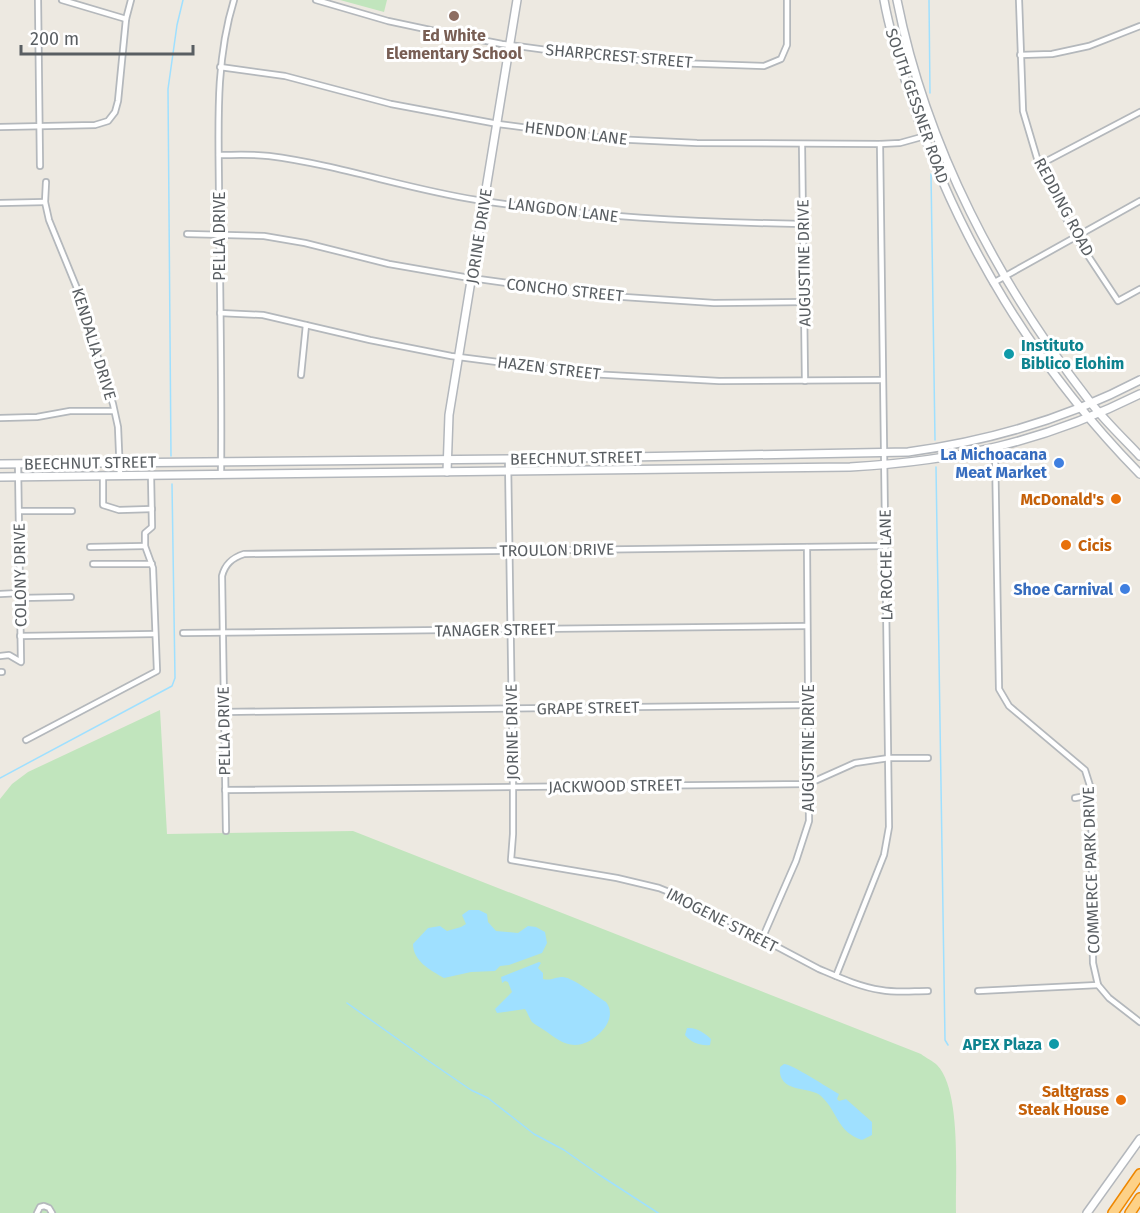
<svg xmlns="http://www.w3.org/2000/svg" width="1140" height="1213" font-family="'Fira Sans',sans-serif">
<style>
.green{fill:#c1e5bd}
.water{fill:#9fe0ff}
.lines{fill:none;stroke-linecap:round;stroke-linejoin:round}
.stream{stroke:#9fe0ff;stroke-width:1.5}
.street-casing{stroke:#b4b8bc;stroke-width:8}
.secondary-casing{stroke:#b3b7bc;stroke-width:10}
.highway-casing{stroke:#ee8700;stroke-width:12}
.street{stroke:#fff;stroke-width:4.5}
.secondary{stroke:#fff;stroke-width:7}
.highway{stroke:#fdd187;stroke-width:9}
.education-dot{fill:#8d6e63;stroke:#fff;stroke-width:2}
.culture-dot{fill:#0f9aa8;stroke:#fff;stroke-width:2}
.shop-dot{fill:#3f7fe0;stroke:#fff;stroke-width:2}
.food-dot{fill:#e8710a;stroke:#fff;stroke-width:2}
.labels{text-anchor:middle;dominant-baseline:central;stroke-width:6;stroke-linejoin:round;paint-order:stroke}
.education-label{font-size:16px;font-weight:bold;fill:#785e54;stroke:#fff}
.street-label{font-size:16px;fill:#595e62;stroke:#fff}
.culture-label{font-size:16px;font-weight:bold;fill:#0d838f;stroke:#fff;text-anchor:start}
.shop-label{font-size:16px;font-weight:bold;fill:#366cbe;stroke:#fff;text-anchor:end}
.food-label{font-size:16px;font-weight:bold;fill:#c56008;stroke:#fff;text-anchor:end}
</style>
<rect width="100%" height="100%" fill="#ede9e1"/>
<g class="green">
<path d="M340,0H387L384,12Z"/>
<path d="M160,710L167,834L353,831L921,1054C926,1058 933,1061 937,1065C962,1091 955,1177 956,1213H0V799L12,784L28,772Z"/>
</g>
<g class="water">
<path d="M469,910H479L487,914L488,922L496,931L518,933L528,926L536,927L545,932L547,943L542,953L509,965L500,966L495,971L471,972L444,978C430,970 413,961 413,944L428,928L440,926L447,931L461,927L466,924L462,915Z"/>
<path d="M539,962L541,963L538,968L543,973V979C551,981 555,977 563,977C574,978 596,996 606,1002C619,1019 597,1040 582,1044C566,1048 556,1038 544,1030C540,1027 535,1025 532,1022C529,1018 528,1013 525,1009L497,1013L495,1009L512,992L508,982L505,981L502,983L501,977Z"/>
<path d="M687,1028C696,1027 705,1033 711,1039L710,1045C701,1046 691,1043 685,1035Z"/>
<path d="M784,1064C792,1064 828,1088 839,1094L837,1099L839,1101L846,1099L872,1122V1135L862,1140C836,1131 839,1113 821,1096C811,1086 777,1094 780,1067Z"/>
</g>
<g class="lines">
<g class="stream">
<path d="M929,0L930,93"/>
<path d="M931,174L935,440"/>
<path d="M171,456L168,89L177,25L183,0"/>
<path d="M936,467L945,1040L948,1045"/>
<path d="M0,778L172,686L175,678L172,484"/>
<path d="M347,1003L420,1055L471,1090L488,1098L534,1134L564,1150L598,1174L658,1213"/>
</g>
<defs>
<g id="street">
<path d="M38,0L40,166"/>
<path d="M62,0L126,19"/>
<path d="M316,0L388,21L435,31L502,44L591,56L675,63L764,66L781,59L787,45V0"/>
<path d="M1019,0L1023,111L1039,165L1075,236L1118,301L1140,289"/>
<path d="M1020,55L1052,54L1089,46L1140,26"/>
<path d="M220,67L285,76L391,104L498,124L612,139L697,143L880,144L900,143L936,133"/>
<path d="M0,127L95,125L108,121L115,112L118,101L126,19L131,0"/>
<path d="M802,145L805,381"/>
<path d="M219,155C235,155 252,154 269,156C339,165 407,189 477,200C586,217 694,222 803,224"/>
<path d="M1039,165L1140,112"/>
<path d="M46,182L45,202L49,220L85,308L98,358L113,404L118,427L120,475"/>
<path d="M0,203L45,202"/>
<path d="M187,234L264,236L305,243L389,264L464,277L594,295L714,303L804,302"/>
<path d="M993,283L1140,201"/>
<path d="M220,313L263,315L370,340L451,356L590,374L719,381L882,380"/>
<path d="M301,375L306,325"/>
<path d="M0,418L37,417L70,411H114"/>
<path d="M995,449L999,689L1009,706L1085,770L1091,789L1093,963L1098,985L1109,998L1140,1022"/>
<path d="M508,459L513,788V834L511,860L617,878L659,888L689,900L819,969C838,977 860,987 881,990C897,993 913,991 928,991"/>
<path d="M221,474C222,383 220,291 219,200C219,133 214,64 234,0"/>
<path d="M103,475V505L119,510L152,509"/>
<path d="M19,511H72"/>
<path d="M90,547L145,546"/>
<path d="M93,564H152"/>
<path d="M0,594L20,593"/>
<path d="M20,598L71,597"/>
<path d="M183,633L807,626"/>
<path d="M20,636L155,634"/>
<path d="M0,656L9,655L21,662L18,464"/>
<path d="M0,672H2"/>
<path d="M224,712L808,705"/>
<path d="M26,740L157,671L153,568L145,546V533L152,527L151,475"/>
<path d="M225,790L808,784L855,763L889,758H928"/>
<path d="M1075,798L1091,795"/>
<path d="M226,831L222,576C225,564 232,558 244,554L885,546"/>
<path d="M762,939L796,861L809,821L807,547"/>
<path d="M836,976L884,855L889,827L880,144"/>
<path d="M978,991L1098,985"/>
<path d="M37,1213L40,1207L44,1206L49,1208L52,1213"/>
</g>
<g id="secondary">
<path d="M884,0C890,34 901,68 912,101C958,241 1037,369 1140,474"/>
<path d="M897,0C926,147 999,285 1091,403C1106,422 1124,439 1140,456"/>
<path d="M0,464L519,459L908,452C989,441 1068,418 1140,380"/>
<path d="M447,472L449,415L517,0"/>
<path d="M0,477L850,467C956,461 1044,442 1140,394"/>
<path d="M1087,1213L1140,1139"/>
</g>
<g id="highway">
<path d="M1113,1213L1140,1174"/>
<path d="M1130,1213L1140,1198"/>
</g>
</defs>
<use href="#street" class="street-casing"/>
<use href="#secondary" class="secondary-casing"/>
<use href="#highway" class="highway-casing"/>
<use href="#street" class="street"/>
<use href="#secondary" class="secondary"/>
<use href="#highway" class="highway"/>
</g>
<circle class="education-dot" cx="454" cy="16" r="6"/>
<g class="culture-dot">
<circle cx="1009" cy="354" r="6"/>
<circle cx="1054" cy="1044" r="6"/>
</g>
<g class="shop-dot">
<circle cx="1059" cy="463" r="6"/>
<circle cx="1125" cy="589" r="6"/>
</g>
<g class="food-dot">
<circle cx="1116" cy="499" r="6"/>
<circle cx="1066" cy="545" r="6"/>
<circle cx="1121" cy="1100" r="6"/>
</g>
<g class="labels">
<g class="education-label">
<text x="454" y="35">Ed White<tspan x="454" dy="18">Elementary School</tspan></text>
</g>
<g class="street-label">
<text transform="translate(619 56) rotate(5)">SHARPCREST STREET</text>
<text transform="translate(917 106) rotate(71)">SOUTH GESSNER ROAD</text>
<text transform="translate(576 133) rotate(7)">HENDON LANE</text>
<text transform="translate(1064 207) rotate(62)">REDDING ROAD</text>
<text transform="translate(563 210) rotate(7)">LANGDON LANE</text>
<text transform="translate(219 236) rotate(-90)">PELLA DRIVE</text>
<text transform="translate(479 236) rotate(-81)">JORINE DRIVE</text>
<text transform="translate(804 263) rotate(-91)">AUGUSTINE DRIVE</text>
<text transform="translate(565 290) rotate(6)">CONCHO STREET</text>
<text transform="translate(94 344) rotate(73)">KENDALIA DRIVE</text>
<text transform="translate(549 368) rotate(7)">HAZEN STREET</text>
<text transform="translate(576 458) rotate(-1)">BEECHNUT STREET</text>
<text transform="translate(90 463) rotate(-1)">BEECHNUT STREET</text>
<text transform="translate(557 550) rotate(-1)">TROULON DRIVE</text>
<text transform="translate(886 565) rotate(-91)">LA ROCHE LANE</text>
<text transform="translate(20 575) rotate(-91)">COLONY DRIVE</text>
<text transform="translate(495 630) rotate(-1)">TANAGER STREET</text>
<text transform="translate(588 708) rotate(-1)">GRAPE STREET</text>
<text transform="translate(224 731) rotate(-91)">PELLA DRIVE</text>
<text transform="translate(512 732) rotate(-91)">JORINE DRIVE</text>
<text transform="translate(808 748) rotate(-90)">AUGUSTINE DRIVE</text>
<text transform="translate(615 786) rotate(-1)">JACKWOOD STREET</text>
<text transform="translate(1091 870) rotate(-92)">COMMERCE PARK DRIVE</text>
<text transform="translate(722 920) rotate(27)">IMOGENE STREET</text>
</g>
<g class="culture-label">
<text x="1021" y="345">Instituto<tspan x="1021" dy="18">Biblico Elohim</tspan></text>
<text x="1042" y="1044" text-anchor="end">APEX Plaza</text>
</g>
<g class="shop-label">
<text x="1047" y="454">La Michoacana<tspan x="1047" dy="18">Meat Market</tspan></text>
<text x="1113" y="589">Shoe Carnival</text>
</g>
<g class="food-label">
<text x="1104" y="499">McDonald's</text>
<text x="1078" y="545" text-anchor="start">Cicis</text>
<text x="1109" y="1091">Saltgrass<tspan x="1109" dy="18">Steak House</tspan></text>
</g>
</g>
<path d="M21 45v9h172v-9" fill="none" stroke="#595e62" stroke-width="3"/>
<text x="30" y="45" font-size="18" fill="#595e62" stroke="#ffffff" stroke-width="4.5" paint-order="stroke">200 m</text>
</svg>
